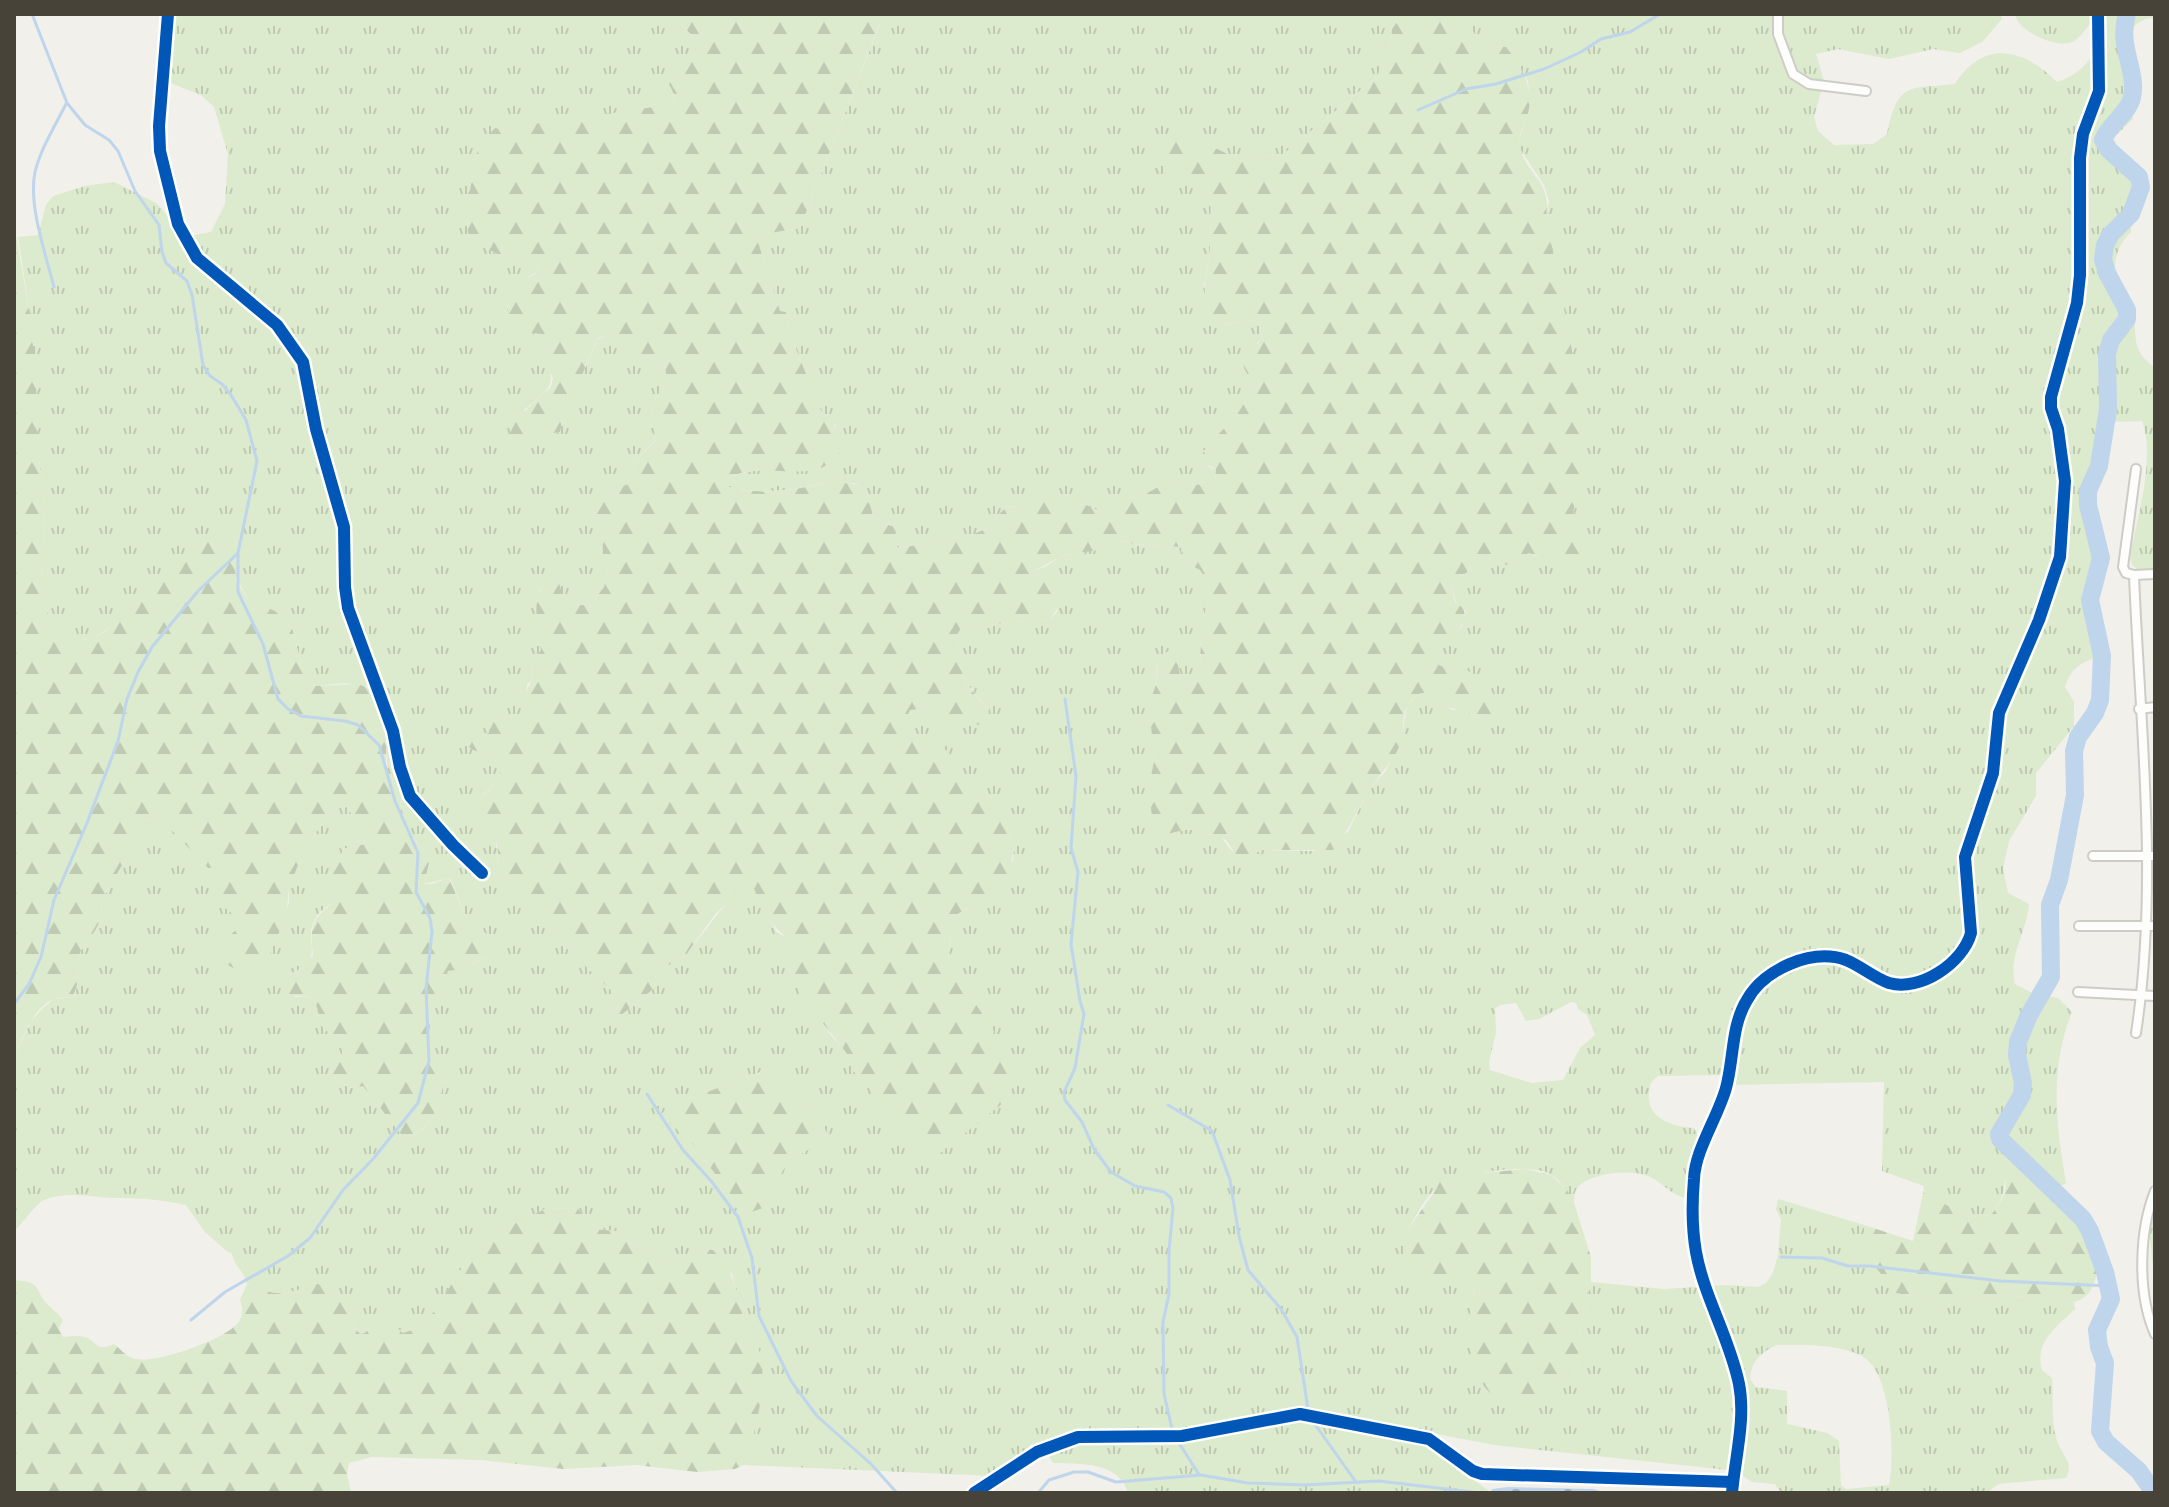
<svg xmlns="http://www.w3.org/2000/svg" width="2169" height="1507" font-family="Cabin,sans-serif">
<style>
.grass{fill:url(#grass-tufts);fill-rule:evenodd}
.forest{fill:url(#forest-firs)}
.water{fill:url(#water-ripples)}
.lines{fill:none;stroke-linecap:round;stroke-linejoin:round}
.stream{stroke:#bfd5ec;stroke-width:3}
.river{stroke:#bfd5ec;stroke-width:18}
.street-casing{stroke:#cdccc7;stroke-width:12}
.street{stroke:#fdfdfc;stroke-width:8}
.cycleway-casing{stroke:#fff;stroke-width:17}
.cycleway{stroke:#0057b8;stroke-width:12}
</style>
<defs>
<pattern id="grass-tufts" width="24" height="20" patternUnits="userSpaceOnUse" patternTransform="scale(2)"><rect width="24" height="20" fill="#dceacd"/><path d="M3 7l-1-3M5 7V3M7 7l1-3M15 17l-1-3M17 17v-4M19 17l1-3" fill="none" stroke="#becab1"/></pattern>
<pattern id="forest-firs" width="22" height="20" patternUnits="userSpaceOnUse" patternTransform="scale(2)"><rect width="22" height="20" fill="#dceacd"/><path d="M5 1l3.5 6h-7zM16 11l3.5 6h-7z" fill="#becab1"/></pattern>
<pattern id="water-ripples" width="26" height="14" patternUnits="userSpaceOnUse" patternTransform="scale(2)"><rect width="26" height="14" fill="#bfd5ec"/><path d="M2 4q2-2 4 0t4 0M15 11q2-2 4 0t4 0" fill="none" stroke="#9daec0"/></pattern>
</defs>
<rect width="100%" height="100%" fill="#f1f0eb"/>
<g class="grass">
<path d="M170,14H675V18C689,35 707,42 682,61V70L672,77L674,103L478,148L470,190L461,207L467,211L468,233C487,251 511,264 537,264L540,270L515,285L507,307L516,328L539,333L546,339C547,383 565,379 524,410L539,437L547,433L560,432L568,395L582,375L598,339L608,335L617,337L635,358L657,357L664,363L667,379L652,405L655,440L636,460L628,484L600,496L596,517L602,527L603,558L608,574L604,587L590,605L571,604L560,591L539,589L537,607L541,650L533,661L532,679L527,685L523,716L507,717L497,714L490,733H470L473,750L494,757L500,772L499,780L483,795L482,816L495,838L499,865L559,941L613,992L612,1008L620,1016L652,990L662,969L686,955L741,884L745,882L753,886L777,933L787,937L790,970L793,978L830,1034L845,1050L853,1063L851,1068L874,1094L879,1107L912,1136L921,1149L935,1156L1007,1099L1014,1083L975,1003L959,986L949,966L950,918L985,899L1013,860L1014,846L1007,826L991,797L910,730L906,719L909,710L921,709L949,723L989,708C974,693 956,676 962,654L956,636L962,627L1050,619L1057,612L1061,598L1032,571L1045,567L1060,557L1119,540L1134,544L1182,547L1180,560L1200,570L1206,579L1210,593L1201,629L1200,673L1193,682L1182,684L1177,660L1157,664L1156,685L1149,703L1154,761L1149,786L1155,834L1164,835L1188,829L1221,837L1231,850L1251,858L1260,850L1314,851L1348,832L1369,789L1385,772L1391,760L1402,737L1407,706L1416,695L1424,692L1436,695L1452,710H1462L1479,718L1466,671L1448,670L1439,665L1435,655L1462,626L1466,612L1456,602L1450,582L1466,573L1482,557L1513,567L1519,557L1529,553L1537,557L1584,533C1574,521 1571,515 1576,500L1555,271L1546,215L1549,201L1544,185L1520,149L1519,139L1528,112L1529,90L1528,81L1506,47C1481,44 1472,38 1466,14H2000L2002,19L1982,42L1960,53L1933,49L1889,59L1838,49L1816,54L1824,81L1814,117L1818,131L1834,145L1873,144L1887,134C1898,81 1909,89 1955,84C1984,39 2023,48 2057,82C2084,72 2088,63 2101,39L2098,28L2090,24C2085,30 2078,40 2072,42C2057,49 2017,31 2015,14H2155V17C2117,23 2135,47 2133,73L2128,80L2133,119L2113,138C2121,157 2143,164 2149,183L2132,182L2131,232C2115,247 2110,270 2121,290C2125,298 2131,303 2133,312C2138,340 2130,349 2155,368V569H2137L2132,565L2130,556C2137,518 2156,458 2142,421L2110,422L2111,429L2103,430L2090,481L2086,530L2094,564L2088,607L2096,658C2080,662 2069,671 2065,687L2074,702V726L2036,773V796L2009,841L2003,868L2008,893L2029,904C2027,932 2008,955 2015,984L2034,994L2058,998L2072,1012C2049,1070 2056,1123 2066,1183L2056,1189L2043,1174L2033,1173L2011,1157L2005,1160C2006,1182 2006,1197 1991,1215L1970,1217L1923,1193L1924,1186L1882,1171L1884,1082L1725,1085L1726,1075L1658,1076C1651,1081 1650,1084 1649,1093C1646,1119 1674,1127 1694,1128L1698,1136L1692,1199C1671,1197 1666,1184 1648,1176C1630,1169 1594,1173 1580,1185C1574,1190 1574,1196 1574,1203C1568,1193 1560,1179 1550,1174C1525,1162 1463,1174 1439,1187C1425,1195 1415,1219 1406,1232C1420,1279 1415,1279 1465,1277C1481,1291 1473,1306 1468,1325L1538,1394L1557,1380L1575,1374L1582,1322L1591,1282L1664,1289L1727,1285L1758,1287L1766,1283L1773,1273L1778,1255L1781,1220L1776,1209L1778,1199L1864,1225V1244L1873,1254L1877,1269L1896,1293L1926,1298L1940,1306L2006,1295L2074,1302L2075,1309C2057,1326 2034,1342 2042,1370L2052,1378C2054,1399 2050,1423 2058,1443C2063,1457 2074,1462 2066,1478L1998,1484L1987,1493H1781L1775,1484L1752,1482L1737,1472L1728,1470L1494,1445L1427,1432L1425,1439L1436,1453L1492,1493H1128C1119,1461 1080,1464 1053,1463L1043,1445L1031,1444L1024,1455L994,1476L744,1465L747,1463L760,1400V1355L747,1332L732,1274L699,1248L671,1265L615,1231L595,1229L578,1209L547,1208L514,1224L486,1232L432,1314L415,1329L403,1333L389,1322L369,1327L365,1333L360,1334L353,1326L357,1308L315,1283C285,1297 278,1296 247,1284C244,1271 234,1266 232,1253L228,1252L205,1232L186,1205C161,1199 137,1198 112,1198C88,1197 67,1191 44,1200C35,1204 23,1224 14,1231V1057L31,1021L43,1008L54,999L74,997L78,982L80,952L96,929L101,918L102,900L129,853L143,820L164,822L208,867L219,866L241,927L216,947L263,970L289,903V888L302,855L316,832L337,808L348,807L365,844L344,849C333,868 326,879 335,901C328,906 319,911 315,919C302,942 327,958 292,973L294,997H311C325,1013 311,1027 336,1035L343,1046L342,1054L327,1065L338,1081L352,1088L363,1085L405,1139C431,1129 438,1111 443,1085C417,1046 432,1010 447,971L465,969L484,958L488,935L467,920L450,878L424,884L429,864L417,843L406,832L400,798L405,791L397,771L390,775L387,772V710L371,687L345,683L312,686L301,663L292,628L275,611L248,599L213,536L150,585L116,624L93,638L72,642L56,635L42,596L44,503L38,451L30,315L18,237L38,235L46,205L53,196L85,186L114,182L156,203L178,228L190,236L211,232L225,204L228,154L214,107L201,95L173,84L165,75ZM1571,1002L1576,1003L1578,1009L1587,1015L1595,1035L1580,1048L1563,1080L1532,1083L1490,1070L1489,1062L1496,1033L1495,1008L1500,1005L1516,1003L1526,1021L1539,1019ZM769,1069L815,1113L827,1133L805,1152L789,1159L745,1214L692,1143L661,1114L699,1095ZM1776,1345C1803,1345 1837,1343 1862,1356C1892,1372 1895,1456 1889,1485L1847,1489L1841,1486L1839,1441L1827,1433L1787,1424V1391L1756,1387L1750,1379C1752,1360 1760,1354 1776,1345Z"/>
<path d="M880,14H1403L1392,29L1389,60L1372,81L1283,154L1239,160L1206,143L1199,144L1183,181L1196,185L1211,199L1210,250L1204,285L1220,325L1260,319L1261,338L1257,344H1250L1244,368L1252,383L1243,405L1236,416L1208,445L1201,456L1209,467L1216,469L1215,481L1206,486L1171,480L1138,498L1122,503L1109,516L1064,494L1036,504L1028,512L1023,513L1012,506C999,509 995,524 983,530C957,542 923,544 895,548L885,542L892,525L885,524L873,516L867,492L857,483H843L840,476C810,490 758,496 726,486V481C743,465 796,471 820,469L836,424L821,411L788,329L786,312L780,311L757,239L759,235L800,228L880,24Z"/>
<path d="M2155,1184V1286L2146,1198Z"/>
</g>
<g class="forest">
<path d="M675,14H880V23L800,228L759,235L757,239L780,311L786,312L788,329L821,411L827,416L836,418L832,438L838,444L840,456C833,460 826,467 818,469C793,477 747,461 726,481V486C758,497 810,490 840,476L844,483L861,484L867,492L873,516L885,524L896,527V533L886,542L895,548C923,544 957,542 983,530C995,524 999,509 1011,506L1022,512H1028L1036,504L1064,494L1109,516L1122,503L1138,498L1171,480L1206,486L1215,481L1216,469L1202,462L1201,456L1208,445L1236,416L1243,405L1252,383L1244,368L1243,349L1250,344H1258L1261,338L1260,319L1219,325C1195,292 1208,281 1210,245C1211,229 1210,214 1211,199L1196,185L1168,181L1158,151L1168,140L1182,136L1199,144L1206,143L1239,160L1283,154L1372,81L1389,60L1392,29L1403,14H1466C1472,38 1481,44 1506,47C1524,69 1537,93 1525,122C1521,130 1518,137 1520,147C1526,175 1552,181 1546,215L1575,366L1587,494L1576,500C1571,515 1574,521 1584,533L1585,546L1580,556L1551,562L1529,553L1519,557L1513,567L1482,557L1466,573L1450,582L1455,602C1482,617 1445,641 1436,655L1439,665C1448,670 1455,668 1465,670C1484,675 1500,696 1498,716L1488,722C1480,719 1472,713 1463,711C1450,708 1443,708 1436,695C1426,693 1420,691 1413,698C1399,712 1406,729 1400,745C1392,763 1378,776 1368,792C1356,812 1348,832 1333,850H1260L1251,858L1240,860L1226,840L1216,836L1188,829L1159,836L1155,834L1153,828L1149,786L1154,761L1149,703L1156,685L1158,656L1169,651L1177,660L1182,684L1193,682L1200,673L1201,629L1210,593L1206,579L1200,570L1180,560L1182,547L1134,544L1120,540C1104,555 1083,549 1063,556C1052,560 1044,567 1033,571L1061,598L1062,602L1050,619L962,627L956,636L962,654C956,676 974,694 989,708L987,725L949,723L921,709L910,710L906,719L910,730L946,750L962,772L991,797L1000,808L1014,846L1009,877L985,899L950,918L949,966L959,986L975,1003L995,1033L1014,1083L1008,1099L935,1157L921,1149L912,1136L879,1107L874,1094L851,1068L853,1063C836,1034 797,1001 790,969C788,959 788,948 787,937C771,927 760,905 753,886L745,883L713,917L686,955L662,969L652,990L620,1016L612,1008L613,992L559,941L499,865L497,845L482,816L479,800L499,780L500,772L494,757L473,750L464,743V737L470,733H490L485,713L488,705L493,704L497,714L507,717L523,715L525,694L532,679L533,661L541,650C538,629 531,600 544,582L558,579C562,599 570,606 590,605L604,587L608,574L603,558L602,527L596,517L597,501L600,496L628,484L636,460L655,441L652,405L667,379L664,363L657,357L635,358L617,337L608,335L598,338L582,375L568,395L560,432C539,433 528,451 509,437L515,420L551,387L553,378L547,367L546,339L539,333H531L521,338C509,328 501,296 516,284C524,278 533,277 540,270L537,264C511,264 487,251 468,233L467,211L461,207L470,190L478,148L494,129L636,110L674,103V94L669,84L672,77L682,70V61C707,42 689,34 675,18Z"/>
<path d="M14,224L30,315L36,380L38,451L44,503L42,596L56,635C105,656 122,609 153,582C172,566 193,551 213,536L233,546L236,581L248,599L275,611L292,628L301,663L312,686L358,684L379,692L387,710L386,772L390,775L397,771L405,791L400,799L406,832L417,843L429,863L424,884H431L449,878L467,920L488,935L485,957L465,969L447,971C432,1010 417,1046 443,1085C438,1111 431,1128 405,1139L363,1086L353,1088L338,1081L327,1065L342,1054L343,1046L336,1035C311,1027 325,1013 311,997L285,995L283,988L285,977L302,968L313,955C310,925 311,920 335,901C325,876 332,870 344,849L365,844L348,807L337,808L316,832L302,855L289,888L286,916L263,970L248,977L223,962L216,946L240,927L237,917L222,906L219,867L208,868L164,822L143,820L129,853L102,900L101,918L96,929L80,952L78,982L73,997C68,998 59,997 54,999C32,1008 23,1038 14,1057Z"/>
<path d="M769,1069L815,1113L827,1133L805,1152L789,1159L763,1208L745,1214L692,1143L660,1114L699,1095Z"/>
<path d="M2012,1157L2033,1173L2043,1174L2056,1189L2060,1200L2082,1222L2084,1231L2100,1260C2096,1278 2094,1297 2074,1302L2006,1295L1940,1306L1926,1298L1896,1293L1877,1269L1873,1254L1864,1244V1225L1913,1241L1923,1193L1970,1217L1991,1215C1999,1205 2009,1192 2005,1179C2003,1170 2001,1169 2005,1160Z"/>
<path d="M1525,1169L1551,1175L1567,1190L1574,1203L1591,1257V1282L1582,1322L1575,1374L1557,1380L1538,1394L1503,1403C1481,1389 1476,1375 1472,1350C1471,1342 1468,1332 1468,1324C1470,1303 1484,1294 1464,1277L1429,1282L1428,1278L1406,1265L1403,1241L1406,1232L1437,1188L1440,1177Z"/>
<path d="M547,1208L578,1209L595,1229L615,1231L671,1265L699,1248L713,1250C734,1273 736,1288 743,1317C746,1332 758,1342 761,1357C767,1391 754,1430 747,1463L735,1469L697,1472L636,1465L563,1469L481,1460L372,1457L349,1463L347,1474L351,1493H14V1280C45,1282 33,1291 49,1306C55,1312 58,1313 63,1320L59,1328L63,1337C69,1337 78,1335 84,1337C99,1341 94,1353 114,1344C121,1350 127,1357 135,1359C156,1364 223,1340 237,1324C244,1317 243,1308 240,1300L247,1284C278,1296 285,1297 315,1283L335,1290L357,1308L353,1326L360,1334L365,1333L375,1320L386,1315L389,1322L403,1333L415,1329L432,1314L486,1232L514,1224Z"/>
</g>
<path class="water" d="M1508,1487L1593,1489L1607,1493L1491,1492L1492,1489Z"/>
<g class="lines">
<g class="stream">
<path d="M32,14L67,103L85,125L109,140L118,151L135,191L159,225L162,252L166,263L187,281L192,295L203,365L210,376L222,384L231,395L246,420L257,461L238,553V592L263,644L278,699L288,709L301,716L345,721L358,725L379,745L395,801L418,853L416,892L430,918L432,932L426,989L429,1061L418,1103L373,1159L343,1190L310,1238L288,1256L225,1292L191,1320"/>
<path d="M1418,110L1466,89L1496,84L1544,69L1581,52L1601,39L1630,32L1660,14"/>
<path d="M54,287C46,255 28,205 35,172C41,148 55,126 66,104"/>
<path d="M1065,699L1076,776L1071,848L1078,872L1071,944L1080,1001L1084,1014L1075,1068L1064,1092L1065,1100L1082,1122L1094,1149L1111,1172L1135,1186L1164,1192L1171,1198L1173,1208L1169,1251V1294L1163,1322L1164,1394L1172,1429"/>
<path d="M14,1004L29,984L41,957L54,900L87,823L118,741L127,699L138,672L152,647L198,591L237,554"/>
<path d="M647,1094L683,1150L712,1182L738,1217L752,1258L759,1316L791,1381L817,1416L871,1464L897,1493"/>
<path d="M1168,1105L1212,1131L1230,1180L1239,1236L1248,1270L1281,1309L1297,1337L1308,1409"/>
<path d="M1781,1257L1822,1258L1848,1266H1869L2001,1281L2110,1286"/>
<path d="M1314,1423L1356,1482"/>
<path d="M1179,1443L1198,1473"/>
<path d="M1038,1493L1049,1480L1074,1472H1088L1116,1482L1201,1475L1248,1483L1304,1485L1379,1481L1480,1493"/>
</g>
<path class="river" d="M2127,14C2117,47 2138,71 2132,97C2129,113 2109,124 2103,140L2109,150L2139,177L2141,187L2131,214L2111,234L2105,245L2103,259L2107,273L2127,310V319L2111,340L2107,354L2108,409L2099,466L2088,491V505L2101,558L2090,600L2102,656L2100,700L2095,713L2078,737L2074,751L2075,795L2059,880L2050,905L2051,977L2029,1015L2018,1042L2017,1055L2023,1083L2022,1095L1999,1134L2000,1139L2083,1219L2090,1231L2105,1272L2111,1299L2097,1330L2099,1347L2105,1363L2100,1431L2106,1442L2139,1471L2154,1493"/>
<defs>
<g id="street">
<path d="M168,14L159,126L160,151L178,224L197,258L277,325L303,362L316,429L344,527L345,587L348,608L393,731L400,767L410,796L453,845L482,873"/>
<path d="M1778,14V34L1793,74L1809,84L1866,91"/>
<path d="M2134,575L2155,574"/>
<path d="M2139,709L2155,707"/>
<path d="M2093,856H2155"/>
<path d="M2079,926H2155"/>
<path d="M2078,992L2155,996"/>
<path d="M2136,1033C2159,882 2140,727 2134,575L2126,573L2123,567L2136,469"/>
<path d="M2155,1191C2139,1231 2137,1294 2155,1334"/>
<path d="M974,1493L1037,1452L1078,1437L1182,1436L1300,1414L1429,1439L1473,1471L1482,1474L1733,1482"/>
<path d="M1732,1493C1735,1458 1746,1419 1739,1384C1730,1339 1704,1297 1696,1252C1692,1229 1692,1202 1694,1179C1695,1150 1718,1117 1726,1088C1734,1059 1731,1026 1747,1000C1764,969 1812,948 1846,960C1861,966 1874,978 1889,983C1920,992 1963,963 1971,933L1965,857L1993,773L1999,713L2039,620L2060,557L2065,481L2058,429L2051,408V397L2077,303L2080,275V158L2083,134L2099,91L2098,14"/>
</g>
</defs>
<use href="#street" class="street-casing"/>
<use href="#street" class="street"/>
<defs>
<g id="cycleway">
<path d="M168,14L159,126L160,151L178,224L197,258L277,325L303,362L316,429L344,527L345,587L348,608L393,731L400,767L410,796L453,845L482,873"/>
<path d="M974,1493L1037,1452L1078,1437L1182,1436L1300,1414L1429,1439L1473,1471L1482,1474L1733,1482"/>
<path d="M1732,1493C1735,1458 1746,1419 1739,1384C1730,1339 1704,1297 1696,1252C1692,1229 1692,1202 1694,1179C1695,1150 1718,1117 1726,1088C1734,1059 1731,1026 1747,1000C1764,969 1812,948 1846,960C1861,966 1874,978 1889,983C1920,992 1963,963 1971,933L1965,857L1993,773L1999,713L2039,620L2060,557L2065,481L2058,429L2051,408V397L2077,303L2080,275V158L2083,134L2099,91L2098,14"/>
</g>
</defs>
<use href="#cycleway" class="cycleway-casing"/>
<use href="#cycleway" class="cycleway"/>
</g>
<rect width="2169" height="1507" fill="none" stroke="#474338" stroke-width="32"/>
</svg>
